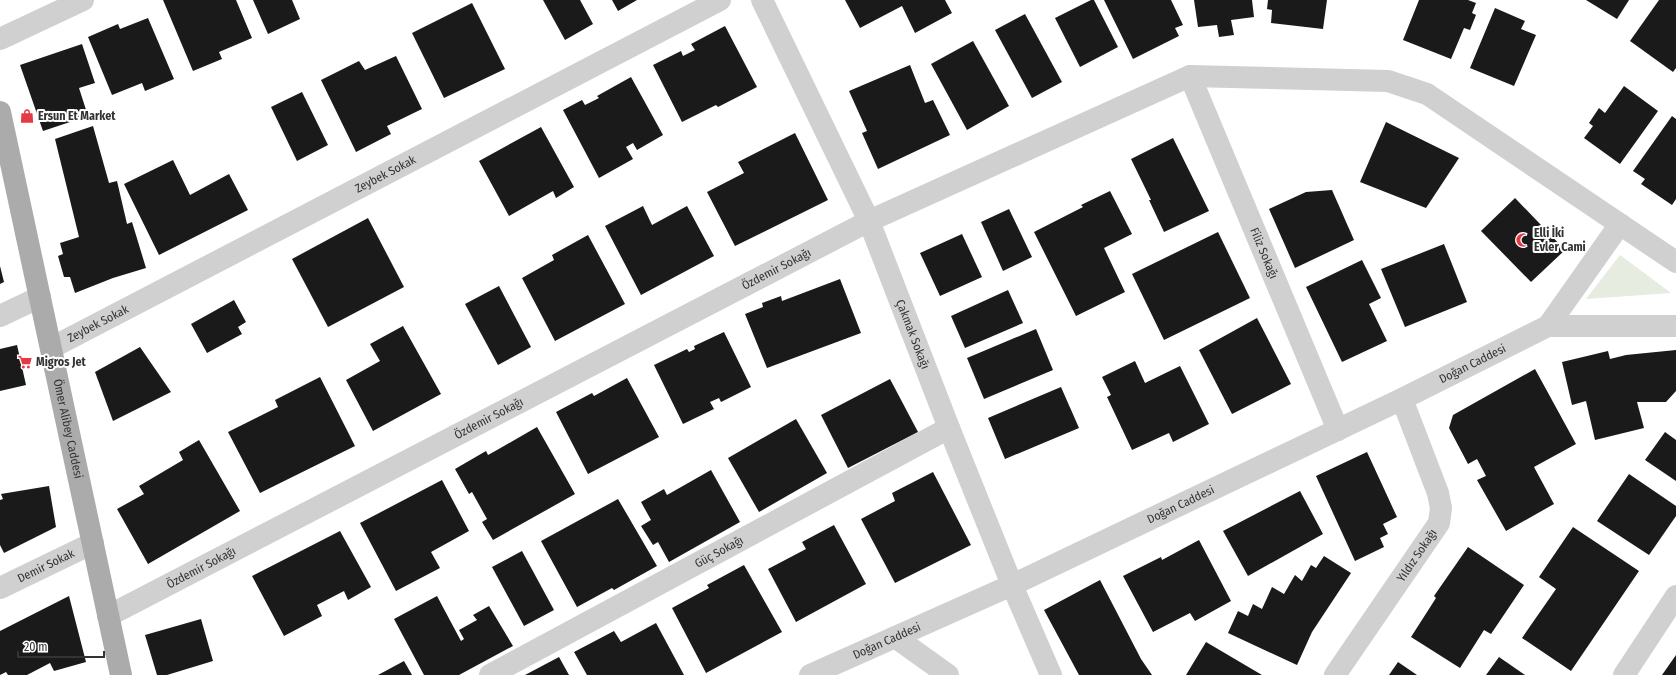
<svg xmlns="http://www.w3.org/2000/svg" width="1676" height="675" font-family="'Fira Sans Condensed',sans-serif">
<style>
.green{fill:#e6ecdf}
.building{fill:#1a1a1a}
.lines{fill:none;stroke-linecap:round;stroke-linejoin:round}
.minor{stroke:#d0d0d0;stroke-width:22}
.major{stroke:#ababab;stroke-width:22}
.labels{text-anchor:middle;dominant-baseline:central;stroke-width:4;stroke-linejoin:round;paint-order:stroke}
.poi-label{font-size:12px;font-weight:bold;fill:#333;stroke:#fff;text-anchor:start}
.street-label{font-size:12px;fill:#333;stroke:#fff}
</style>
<rect width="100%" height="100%" fill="#fff"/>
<path class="green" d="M1620,255L1671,293L1586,299Z"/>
<g class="building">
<path d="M163,0H236L252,38L219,52L222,59L193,71Z"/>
<path d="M253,0H292L300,19L268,34Z"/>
<path d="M543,0H580L593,24L565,40Z"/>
<path d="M612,0H637L618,11Z"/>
<path d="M845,0H945L952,13L915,33L902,6L860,28Z"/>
<path d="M1091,0H1094L1118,47L1080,67L1055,18Z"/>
<path d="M1104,0H1171L1183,25L1175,28L1179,36L1133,59Z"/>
<path d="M1194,0H1252L1254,17L1231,20L1234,35L1219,37L1217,25L1198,27Z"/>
<path d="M1268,0H1327L1323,29L1271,23L1272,10L1267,9Z"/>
<path d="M1419,0H1468L1476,3L1472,13L1476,15L1470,30L1464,28L1451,59L1403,40Z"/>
<path d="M1586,0H1629L1617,19Z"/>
<path d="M1659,0H1676V68L1673,72L1630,41Z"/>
<path d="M472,3L505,69L444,98L412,33Z"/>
<path d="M1495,8L1525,21L1521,29L1536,35L1514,86L1470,68Z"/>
<path d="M1025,14L1062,82L1032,98L995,30Z"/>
<path d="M148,18L174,79L145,91L142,83L112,95L88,37L118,24L120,29Z"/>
<path d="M725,26L757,87L718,107L716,105L682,122L653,65L681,51L683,56L695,50L691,44Z"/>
<path d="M973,41L1009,106L967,130L931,64Z"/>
<path d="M82,44L95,83L79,88L88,116L43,131L20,65Z"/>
<path d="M396,56L422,109L387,126L391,134L356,152L321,80L359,61L365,70Z"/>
<path d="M910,65L925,103L933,100L950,135L878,169L862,133L867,131L849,91Z"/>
<path d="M631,77L663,135L637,150L633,143L626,147L633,159L599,178L563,110L582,100L585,105L599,98L597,96Z"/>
<path d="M1624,86L1658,111L1620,164L1584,138L1593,126L1589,123L1599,108L1605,113Z"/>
<path d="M302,92L328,145L297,161L271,107Z"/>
<path d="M1672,116L1676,119V199L1672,205L1641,184L1645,179L1633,171Z"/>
<path d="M1386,122L1459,158L1426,208L1360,182Z"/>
<path d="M93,126L109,183L117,181L127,224L132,222L146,268L113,278L75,293L70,277H64L58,256L63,254L60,243L79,237L55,139Z"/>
<path d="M541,127L574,187L556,198L553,191L509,216L479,161Z"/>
<path d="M795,133L828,200L735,246L707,192L744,173L738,162Z"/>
<path d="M1173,138L1209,211L1164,232L1149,200H1151L1131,159Z"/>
<path d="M173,160L190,195L229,174L248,210L159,255L124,184Z"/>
<path d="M1332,190L1354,240L1295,268L1269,209L1306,192Z"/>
<path d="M1110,191L1132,234L1104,248L1125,292L1076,316L1034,232L1083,207L1081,205Z"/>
<path d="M1515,198L1565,250L1531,282L1481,231Z"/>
<path d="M643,206L652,225L687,206L714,256L641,295L605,226Z"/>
<path d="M1009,209L1032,257L1003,271L981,222Z"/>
<path d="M368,218L404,287L328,327L292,259Z"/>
<path d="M1218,232L1250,298L1164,340L1132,274Z"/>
<path d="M962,234L982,277L940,296L920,253Z"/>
<path d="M588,235L625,304L555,341L522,278L554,260L552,255Z"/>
<path d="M1444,244L1467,302L1405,327L1381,269Z"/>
<path d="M1362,260L1381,298L1369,304L1387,341L1342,362L1306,287Z"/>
<path d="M0,266L4,282L0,284Z"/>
<path d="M840,279L861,333L767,368L745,314L763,307L762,303L781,296L782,301Z"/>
<path d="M499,286L531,347L498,365L465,304Z"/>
<path d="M1008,290L1023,323L965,348L951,316Z"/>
<path d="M234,300L246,322L238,327L242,334L207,353L191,324Z"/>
<path d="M1257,318L1291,384L1232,414L1199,350Z"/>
<path d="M403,326L441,394L373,431L346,380L380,361L370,344Z"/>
<path d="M1036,329L1053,370L984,399L967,358Z"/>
<path d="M724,332L751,387L721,402L719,398L710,402L714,409L683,424L654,365L687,349L689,352L695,349L694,346Z"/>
<path d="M17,345L26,385L0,391V349Z"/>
<path d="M140,347L171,392L113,421L95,372Z"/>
<path d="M1676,350V391L1666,402H1637L1644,428L1595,440L1586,401L1572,405L1562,362L1608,351L1610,359L1626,355Z"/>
<path d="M1135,361L1145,383L1180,366L1209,424L1173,442L1169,433L1132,450L1107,397L1111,395L1102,377Z"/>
<path d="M1535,369L1576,444L1534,467L1554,504L1506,531L1477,480L1486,476L1477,459L1468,464L1449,428L1453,415Z"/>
<path d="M320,377L355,446L260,493L228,432L278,407L275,400Z"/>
<path d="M627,378L659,437L588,474L556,412L592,393L594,396Z"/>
<path d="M890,379L918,432L848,468L821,415Z"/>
<path d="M1061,387L1079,428L1005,459L988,418Z"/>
<path d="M796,419L827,473L759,512L728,458Z"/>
<path d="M537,427L575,494L493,540L482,522L487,519L472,492L469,494L455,469L486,451L488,455L497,450Z"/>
<path d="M1665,432L1676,440V481L1645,460Z"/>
<path d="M199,440L240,511L148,564L117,509L144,494L139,486L183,460L179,452Z"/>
<path d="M1367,452L1397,517L1383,524L1388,534L1380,538L1384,547L1355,561L1316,476Z"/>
<path d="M711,470L740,522L669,562L658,542L653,545L641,526L651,520L641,502L664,489L667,495Z"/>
<path d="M933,472L971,545L895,583L861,519L895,501L892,493Z"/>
<path d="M1629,474L1676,506V516L1649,555L1597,521Z"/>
<path d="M442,480L469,531L431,552L440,568L396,591L360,523Z"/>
<path d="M49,486L56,527L4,553L0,545V500L3,499L1,494Z"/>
<path d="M1300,491L1323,534L1248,576L1223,531Z"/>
<path d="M618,499L657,566L614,590L612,588L577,607L541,541Z"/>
<path d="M834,525L866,584L796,622L768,569L806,549L802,542Z"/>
<path d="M1573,527L1639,571L1571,671L1522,638L1556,589L1539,577Z"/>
<path d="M340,531L371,587L348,600L344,591L317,605L322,616L284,636L252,576Z"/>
<path d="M1199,540L1231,601L1195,621L1190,613L1153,632L1123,576L1161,557L1162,560Z"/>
<path d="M1468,547L1524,585L1491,634L1484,630L1460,668L1411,637L1436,598L1434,596Z"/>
<path d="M522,551L554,610L524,626L492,567Z"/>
<path d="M1324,556L1351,573L1312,632L1297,665L1228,633L1238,611L1248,616L1253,604L1262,609L1272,587L1284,594L1295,575L1302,581L1311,565L1316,568Z"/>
<path d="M744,565L782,632L706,673L672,608L709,588L707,585Z"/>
<path d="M1100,580L1141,659L1152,675H1079L1044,610Z"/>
<path d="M69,596L86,662L54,671L50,663L27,675H8L6,672L0,675V631Z"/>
<path d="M437,596L461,641L464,639L459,630L477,620L473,615L489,606L513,646L459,675H424L394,619Z"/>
<path d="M201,619L213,661L167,675H157L145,635Z"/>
<path d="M656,623L684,675H587L574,652L614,631L621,642Z"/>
<path d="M1206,642L1262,675H1186Z"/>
<path d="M1676,655V675H1662Z"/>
<path d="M559,657L569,675H525Z"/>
<path d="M1499,657L1525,675H1486Z"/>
<path d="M404,661L412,675H378Z"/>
<path d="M1398,662L1417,675H1389Z"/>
</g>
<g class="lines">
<g class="minor">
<path id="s1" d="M762,0L869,221L949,428L1012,585L1051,675"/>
<path d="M0,39L83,0"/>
<path id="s2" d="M1190,76L1338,430"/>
<path d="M0,316L40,297"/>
<path d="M1548,326L1620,224"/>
<path id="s3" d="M51,348L720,0"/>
<path id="s4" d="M0,588L93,543"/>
<path id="s5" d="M108,616L869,221L1190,76L1388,81L1427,94L1676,262"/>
<path d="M895,637L948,675"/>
<path id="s6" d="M490,675L949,428"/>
<path id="s7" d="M810,675L1012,585L1402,399L1548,326H1676"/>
<path id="s8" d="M1335,675L1439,523L1441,508L1438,493L1402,399"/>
<path d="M1624,675L1676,596"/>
</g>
<path class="major" id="s9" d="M0,112L121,675"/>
</g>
<defs>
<symbol id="shop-bare" viewBox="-9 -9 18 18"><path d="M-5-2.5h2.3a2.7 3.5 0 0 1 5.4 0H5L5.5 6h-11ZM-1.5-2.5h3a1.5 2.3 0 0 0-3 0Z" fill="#e63946" stroke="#fff" stroke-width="2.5" paint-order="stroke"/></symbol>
<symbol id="mosque-bare" viewBox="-9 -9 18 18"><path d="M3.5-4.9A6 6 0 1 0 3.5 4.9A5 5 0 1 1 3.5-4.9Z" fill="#e63946" stroke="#fff" stroke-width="2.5" paint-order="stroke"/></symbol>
<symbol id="supermarket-bare" viewBox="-9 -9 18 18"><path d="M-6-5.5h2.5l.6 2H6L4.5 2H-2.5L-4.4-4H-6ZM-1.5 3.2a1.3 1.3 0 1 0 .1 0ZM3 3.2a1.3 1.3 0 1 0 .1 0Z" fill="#e63946" stroke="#fff" stroke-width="2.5" paint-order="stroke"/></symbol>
</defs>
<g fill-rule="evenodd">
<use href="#shop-bare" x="17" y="106" width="20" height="20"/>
<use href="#mosque-bare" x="1513" y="230" width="20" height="20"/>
<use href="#supermarket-bare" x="15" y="352" width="20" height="20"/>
</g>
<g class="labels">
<g class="poi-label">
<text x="38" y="116">Ersun Et Market</text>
<text x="1534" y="233">Elli İki<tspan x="1534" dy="14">Evler Cami</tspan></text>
<text x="36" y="362">Migros Jet</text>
</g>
<g class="street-label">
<text stroke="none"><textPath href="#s3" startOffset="377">Zeybek Sokak</textPath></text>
<text stroke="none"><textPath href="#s2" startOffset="192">Filiz Sokağı</textPath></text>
<text stroke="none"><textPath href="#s5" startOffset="753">Özdemir Sokağı</textPath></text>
<text stroke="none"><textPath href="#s3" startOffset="53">Zeybek Sokak</textPath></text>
<text stroke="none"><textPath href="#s1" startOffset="367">Çakmak Sokağı</textPath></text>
<text stroke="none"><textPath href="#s7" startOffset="732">Doğan Caddesi</textPath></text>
<text stroke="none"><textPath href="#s5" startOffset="429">Özdemir Sokağı</textPath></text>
<text stroke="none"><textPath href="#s9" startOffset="324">Ömer Alibey Caddesi</textPath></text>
<text stroke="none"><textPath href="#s7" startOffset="408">Doğan Caddesi</textPath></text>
<text stroke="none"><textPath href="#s6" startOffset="260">Güç Sokağı</textPath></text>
<text stroke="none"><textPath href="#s8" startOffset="145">Yıldız Sokağı</textPath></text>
<text stroke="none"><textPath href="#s4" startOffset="51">Demir Sokak</textPath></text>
<text stroke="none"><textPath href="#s5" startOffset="105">Özdemir Sokağı</textPath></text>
<text stroke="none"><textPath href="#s7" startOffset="84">Doğan Caddesi</textPath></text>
</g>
</g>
<path d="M18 651v6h86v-6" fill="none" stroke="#333333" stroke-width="2"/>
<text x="24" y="651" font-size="12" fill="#333333" stroke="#ffffff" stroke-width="3" paint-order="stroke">20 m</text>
</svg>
